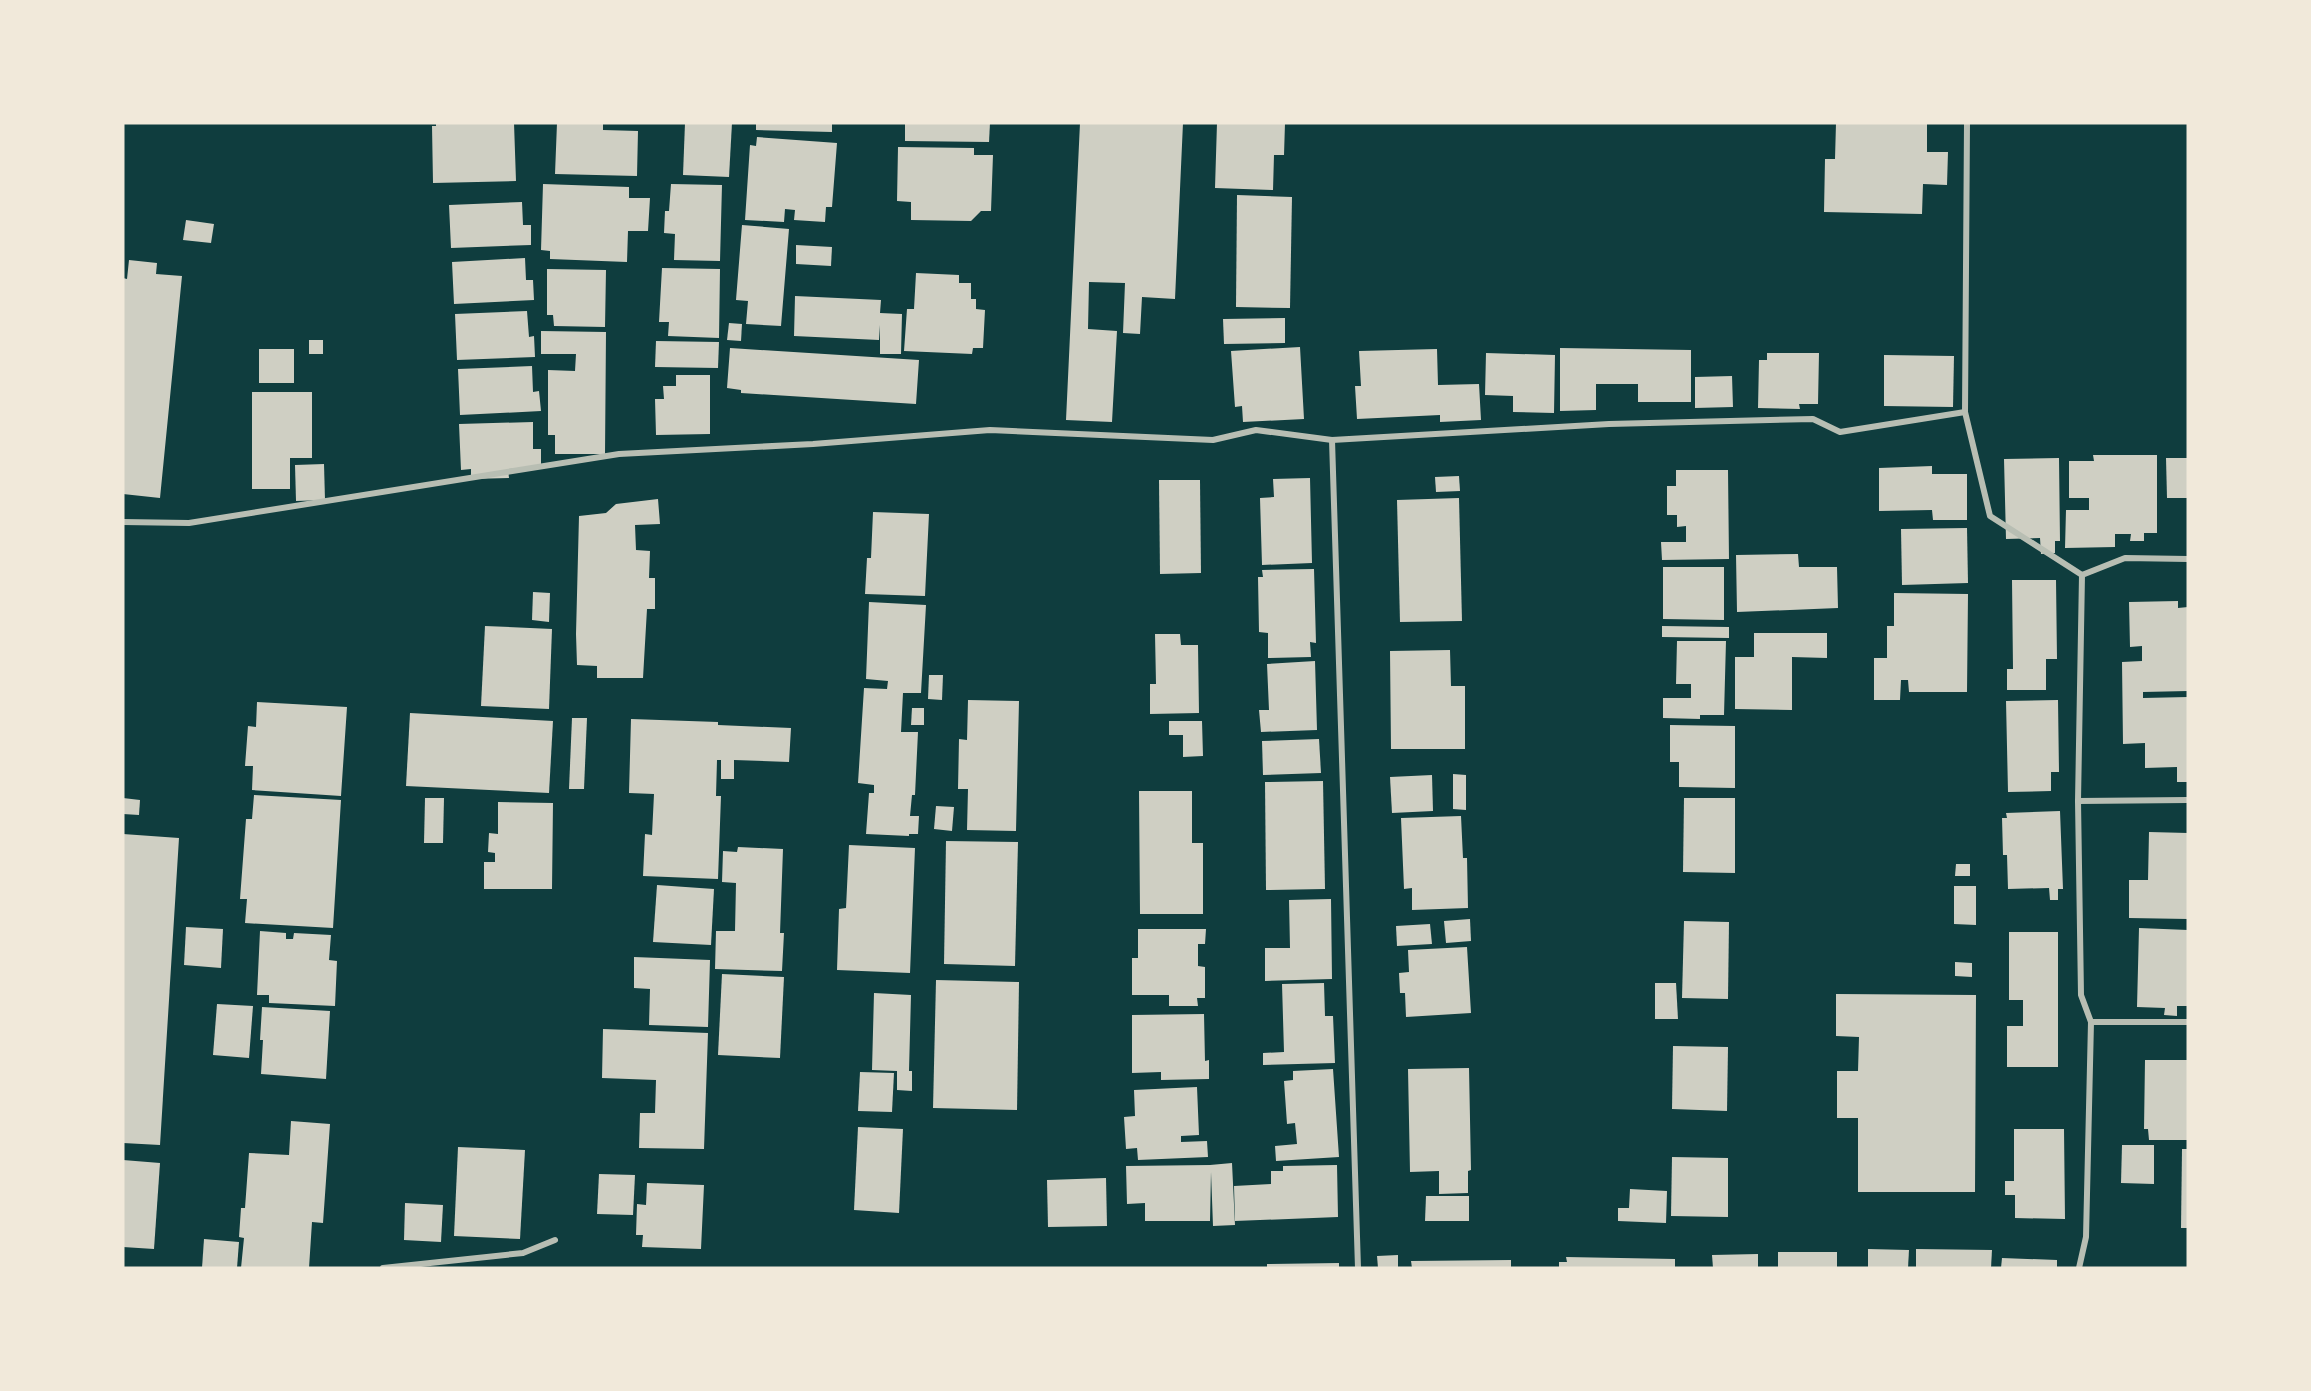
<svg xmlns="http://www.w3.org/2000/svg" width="2311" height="1391" font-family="'Zilla Slab',serif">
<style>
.building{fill:#cfcfc3}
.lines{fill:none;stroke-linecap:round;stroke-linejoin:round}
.minor{stroke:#b8beb3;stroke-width:6}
</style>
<rect width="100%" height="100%" fill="#0f3d3e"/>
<g class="building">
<path d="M436,123H514L516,181L433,183L432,126H436Z"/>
<path d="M557,123H603V130L638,131L637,176L555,174Z"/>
<path d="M685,123H732L729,177L683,175Z"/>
<path d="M756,123H832V132L756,130Z"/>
<path d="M905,123H990L989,142L905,141Z"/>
<path d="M1080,123H1183L1175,299L1142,297L1140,334L1123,333L1125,283L1089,282L1088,329L1117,331L1112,422L1066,420Z"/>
<path d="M1217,123H1285L1284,155H1274L1273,190L1215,188Z"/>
<path d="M1836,123H1927V152H1948L1947,185L1923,184L1922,214L1824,212L1825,159H1835Z"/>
<path d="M757,137L837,143L832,207H826L825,222L794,220L795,210L785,209L784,222L745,220L750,145L756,146Z"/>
<path d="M898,147L974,148V155H993L991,211H981L971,221L911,220V202L897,201Z"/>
<path d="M543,184L629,187V198H650L648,231H628L627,262L550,259V251L541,250Z"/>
<path d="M671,184L722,185L720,261L674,260L675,234L664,233L665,211H669Z"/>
<path d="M1237,195L1292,197L1290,308L1236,307Z"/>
<path d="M522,202L523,225H531V245L451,248L449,205Z"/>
<path d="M186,220L214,224L211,243L183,240Z"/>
<path d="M742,225L789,229L781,326L746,324L748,301L736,300Z"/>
<path d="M796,245L832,247L831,266L796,264Z"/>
<path d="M525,258L526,280H533L534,300L454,304L452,262Z"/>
<path d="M129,260L157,263L156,274L182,276L160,498L123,494V278L127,279Z"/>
<path d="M662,268L720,269L719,338L668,336L669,322H659Z"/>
<path d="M547,269L606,270L605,327L554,326L553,315H547Z"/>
<path d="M916,273L959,275V283H971V299H976V309L985,310L983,348H973L972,354L904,351L907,309H914Z"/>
<path d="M795,296L881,300L880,313L902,314L901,354H880V325L879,340L794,336Z"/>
<path d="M527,311L529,337L534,336L535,357L457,360L455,314Z"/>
<path d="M1285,318V343L1224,344L1223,319Z"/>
<path d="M729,323L742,324L741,341L727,340Z"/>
<path d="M541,331L606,332L605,454H555V435H548V370L575,371L576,354H541Z"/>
<rect x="309" y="340" width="14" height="14"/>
<path d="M656,341L719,342L718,368L655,367Z"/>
<path d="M1300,347L1304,419L1243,422L1242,406L1235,407L1231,351Z"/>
<path d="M730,348L919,360L916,404L741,393V390L727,388Z"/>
<path d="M1560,348L1691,350V402H1638V384H1596V410L1560,411Z"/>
<rect x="259" y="349" width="35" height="34"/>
<path d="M1437,349L1438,385L1479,384L1481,420L1440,422V415L1357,419L1355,386H1361L1359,351Z"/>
<path d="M1486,353L1555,355L1554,413L1513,412V396L1485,395Z"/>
<path d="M1767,353H1819L1818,404H1799L1800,409L1758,408L1759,360H1767Z"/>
<path d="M1884,355L1954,356L1953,407L1884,406Z"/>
<path d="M532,366L533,392L539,391L541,411L460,415L458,369Z"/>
<path d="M676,375H710V434L656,435L655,399H664L663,386H676Z"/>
<path d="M1732,376L1733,407L1695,408V377Z"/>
<path d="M252,392H312V458H290V489H252Z"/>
<path d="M533,422V449H541V468L508,469L509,478L471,479V469L461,470L459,424Z"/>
<path d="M2093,455H2157V533H2144V541H2130L2131,534H2115V547L2065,548L2066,510H2089V498H2069V461H2094Z"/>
<path d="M2059,458L2060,541H2055V553L2041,554L2040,538L2006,539L2004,459Z"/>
<path d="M2166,458H2188V498H2167Z"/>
<path d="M324,464L325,500L296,501L295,465Z"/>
<path d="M1932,466V474H1967V520H1933L1932,510L1879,511V468Z"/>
<path d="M1676,470H1728L1729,559L1662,560L1661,542H1686V526L1677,527V515H1667V486H1676Z"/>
<path d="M1459,476L1460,491L1436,492L1435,477Z"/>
<path d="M1310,478L1312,563L1262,565L1260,498L1274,497L1273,479Z"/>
<path d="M1159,480H1200L1201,573L1160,574Z"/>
<path d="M1459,498L1462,621L1400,622L1397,500Z"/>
<path d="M658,499L660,524L635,525L636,550L650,551L649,578H655V609H647L643,678H597V666L577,665L576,634L579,516L606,513L616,504Z"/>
<path d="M873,512L929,514L925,596L865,594L867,558H871Z"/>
<path d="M1967,528L1968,583L1902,585L1901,529Z"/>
<path d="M1798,554L1799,567H1837L1838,608L1737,612L1736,555Z"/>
<path d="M1663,567H1724V620L1663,619Z"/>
<path d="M1314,569L1316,643L1310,642L1311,657L1268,658V633L1259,632L1258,577H1263L1262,570Z"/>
<path d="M2012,580H2056L2057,659H2046V690H2007V669H2013Z"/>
<path d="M533,592L550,593L549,622L532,620Z"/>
<path d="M1894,593L1968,594L1967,692H1909L1908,680H1901L1900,700H1874V658H1887V626H1894Z"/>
<path d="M2178,601V608L2188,607V691L2143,692V698L2188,697V782H2177V767L2145,768V743L2123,744L2122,662L2142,661V646L2130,647L2129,602Z"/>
<path d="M869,602L926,605L921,693H903L901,732H918L915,795H912L910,816H919L918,834H909V836L866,834L869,793H874V785L858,783L864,688L887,689L888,681L866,679Z"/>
<path d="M485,626L552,629L549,709L481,706Z"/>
<path d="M1662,626L1729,627V638L1662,637Z"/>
<path d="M1754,633H1827V658L1792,657V710L1735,709V657H1754Z"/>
<path d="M1155,634H1180L1181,645H1198L1199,713L1150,714V684H1156Z"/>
<path d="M1677,641H1726L1724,715H1700V719L1663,718V698H1691V684H1676Z"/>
<path d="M1450,650L1451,686H1465V749H1391L1390,651Z"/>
<path d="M1315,661L1317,730L1261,732L1259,710H1269L1267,664Z"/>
<path d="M929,675H943L942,700L928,699Z"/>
<path d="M968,700L1019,701L1016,831L967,830L968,789H958L959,739L967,740Z"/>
<path d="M2058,700L2059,772H2051V791L2008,792L2006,701Z"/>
<path d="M257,702L347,707L341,796L252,790L253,766H245L248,726L256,727Z"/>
<path d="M912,708H924V725H911Z"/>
<path d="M410,713L553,721L549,793L406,786Z"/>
<path d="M572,718H587L584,789H569Z"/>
<path d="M631,719L718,722V725L791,728L789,762L734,760V779H721V760H717L716,796H721L718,879L643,876L645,834L652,835L654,794L629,793Z"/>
<path d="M1169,721H1202L1203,756L1183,757V735H1169Z"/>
<path d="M1670,725L1735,726V788L1679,787V762H1670Z"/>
<path d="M1319,739L1321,773L1263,775L1262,741Z"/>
<path d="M1453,774L1466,775V810L1453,809Z"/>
<path d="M1432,775L1433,811L1392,813L1390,777Z"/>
<path d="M1323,781L1325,889L1266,890L1265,782Z"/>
<path d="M1139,791H1192V843H1203V914H1140Z"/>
<path d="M254,795L341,800L333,928L245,923L247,899H240L246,819H252Z"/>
<path d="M123,798L140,800L139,815L123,814Z"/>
<path d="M425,798H444L443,843H424Z"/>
<path d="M1684,798H1735V873L1683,872Z"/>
<path d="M498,802L553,803L552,889H484V862H495V853L488,852L489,833L498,834Z"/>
<path d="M936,806L954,807L952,831L934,829Z"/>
<path d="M2060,811L2063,889H2058V900H2050L2049,888L2008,889L2007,855H2003L2002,818H2007L2006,813Z"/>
<path d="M1461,816L1463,858H1467L1468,908L1412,910V888L1404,889L1401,818Z"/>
<path d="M2149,832L2188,833V919L2129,918V880H2148Z"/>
<path d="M123,834L179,838L160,1145L123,1143Z"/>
<path d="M946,841L1018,842L1015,966L944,964Z"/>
<path d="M849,845L915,848L910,973L837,970L839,909L846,908Z"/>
<path d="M738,847L783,849L780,933H784L782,971L715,969L716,931H735L736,883L722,882L723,851L737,852Z"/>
<path d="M1956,864H1970V876H1955Z"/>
<path d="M657,885L714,889L711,945L653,942Z"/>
<path d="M1954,886H1976V925L1954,924Z"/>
<path d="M1331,899L1332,979L1265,981V948H1290L1289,900Z"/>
<path d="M1470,919L1471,941L1446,943L1444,921Z"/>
<path d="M1684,921L1729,922L1728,999L1682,998Z"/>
<path d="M1430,924L1432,944L1397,946L1396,926Z"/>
<path d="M186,927L223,929L221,968L184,965Z"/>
<path d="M2139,928L2188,930V1006H2177V1016L2164,1015L2165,1008L2137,1007Z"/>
<path d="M1138,929H1206L1205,944H1198V966L1205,967V998H1197L1198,1006H1169V995H1132V958H1138Z"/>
<path d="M260,931L286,933V939H293L294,933L331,935L329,960L337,961L335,1006L269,1003V995H257Z"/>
<path d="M2009,932H2058V1067H2007V1026H2023V1000H2009Z"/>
<path d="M1467,947L1471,1013L1406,1017L1405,993H1400L1399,973L1409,972L1408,950Z"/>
<path d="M634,957L710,960L708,1027L649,1025L650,989L634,988Z"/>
<path d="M1955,962L1972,963V977L1955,976Z"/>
<path d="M722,974L784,977L780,1058L718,1055Z"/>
<path d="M936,980L1019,982L1017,1110L933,1108Z"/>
<path d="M1324,983L1325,1016H1333L1335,1063L1263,1065V1053L1284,1052L1282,984Z"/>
<path d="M1655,983H1676L1678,1019H1655Z"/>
<path d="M874,993L911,995L909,1071H912V1091L897,1090V1071L872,1070Z"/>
<path d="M1836,994L1976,995L1975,1192H1858V1118H1837V1071H1858L1859,1037L1836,1036Z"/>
<path d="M217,1004L253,1006L249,1058L213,1055Z"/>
<path d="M262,1007L330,1011L326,1079L261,1074L263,1040H260Z"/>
<path d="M1204,1014L1205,1061L1209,1060V1079L1161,1080V1072L1132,1073V1015Z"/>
<path d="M603,1029L708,1033L704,1149L639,1148L640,1113H655L656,1080L602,1078Z"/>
<path d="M1673,1046L1728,1047L1727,1111L1672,1109Z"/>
<path d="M2145,1060H2188V1140H2149L2148,1129H2144Z"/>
<path d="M1469,1068L1471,1170L1468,1171V1193L1439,1194V1171L1410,1172L1408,1069Z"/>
<path d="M1333,1069L1339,1157L1276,1161L1275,1146L1297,1144L1295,1123L1287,1124L1284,1081L1293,1080V1071Z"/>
<path d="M860,1072L894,1073L892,1112L858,1111Z"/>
<path d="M1197,1087L1199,1135L1181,1136V1142L1207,1141L1208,1157L1138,1160L1137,1148L1126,1149L1124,1117L1135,1116L1134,1090Z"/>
<path d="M291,1121L330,1124L323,1223L312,1222L309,1268H241L244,1238L239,1237L241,1208H245L249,1153L289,1155Z"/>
<path d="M858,1127L903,1129L899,1213L854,1210Z"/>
<path d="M2014,1129H2064L2065,1219L2015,1218V1195H2005V1181H2014Z"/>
<path d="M2122,1145H2154V1184L2121,1183Z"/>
<path d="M458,1147L525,1150L520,1239L454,1236Z"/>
<path d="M2182,1149H2188V1228H2181Z"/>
<path d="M1672,1157L1728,1158V1217L1671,1216Z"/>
<path d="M123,1160L160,1163L154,1249L123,1247Z"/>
<path d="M1232,1163L1235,1225L1213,1226L1211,1172L1210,1221H1145V1203L1127,1204L1126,1166L1210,1165Z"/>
<path d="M1337,1165L1338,1217L1235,1221L1234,1186L1271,1184V1171H1283V1166Z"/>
<path d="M599,1174L635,1175L633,1215L597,1214Z"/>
<path d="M1106,1178L1107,1226L1048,1227L1047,1180Z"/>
<path d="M647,1183L704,1185L701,1249L642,1247L643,1235H636L637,1204L646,1205Z"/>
<path d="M1630,1189L1667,1191L1666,1223L1618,1221V1208H1629Z"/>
<path d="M1426,1196H1469V1221H1425Z"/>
<path d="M405,1203L443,1205L441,1242L404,1240Z"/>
<path d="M204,1239L239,1242L237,1268H202Z"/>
<path d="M1868,1249L1909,1250L1908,1268H1868Z"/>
<path d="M1916,1249L1992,1250L1991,1268H1916Z"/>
<rect x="1778" y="1252" width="59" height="16"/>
<path d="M1758,1254V1268H1713L1712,1255Z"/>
<path d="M1398,1255V1268H1378L1377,1256Z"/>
<path d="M1566,1257L1675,1259V1268H1559V1262H1567Z"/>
<path d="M2002,1258L2057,1260V1268H2001Z"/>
<path d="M1511,1260V1268H1412L1411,1261Z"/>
<path d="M1339,1263V1268H1267V1264Z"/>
</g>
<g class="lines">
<g class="minor">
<path d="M1967,123L1965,412L1990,516L2082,575"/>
<path d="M1332,440L1358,1268"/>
<path d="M123,522L189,523L619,454L813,444L990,430L1213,440L1256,430L1332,440L1609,424L1813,419L1840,432L1965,412"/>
<path d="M2082,575L2125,558L2188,559"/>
<path d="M2078,801L2188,800"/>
<path d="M2091,1022H2188"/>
<path d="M383,1268L523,1253L555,1240"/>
<path d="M2079,1268L2086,1237L2091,1022L2081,995L2078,801L2082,575"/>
</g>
</g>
<rect width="2311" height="1391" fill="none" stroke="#f1e9da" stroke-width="249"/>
</svg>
